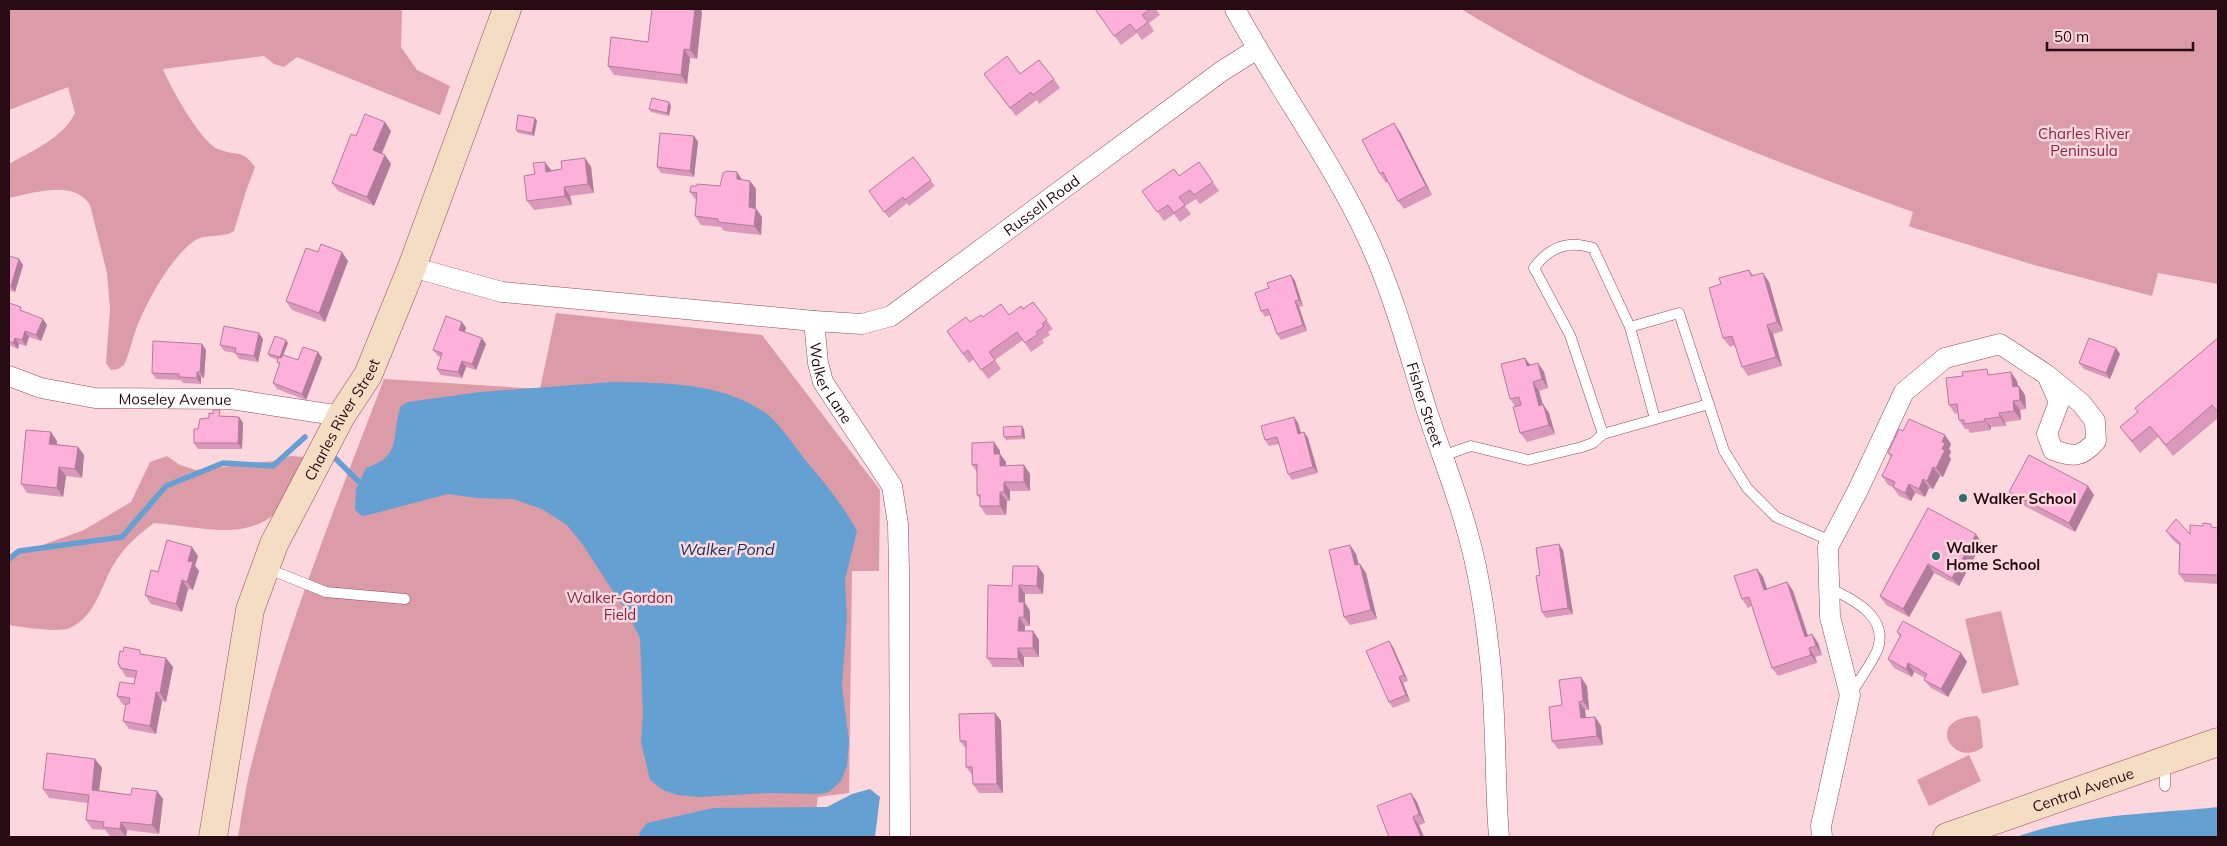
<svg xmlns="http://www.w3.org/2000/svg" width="2227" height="846" font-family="Mulish,sans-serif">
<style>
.green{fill:#db9ba7}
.water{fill:#65a0d3}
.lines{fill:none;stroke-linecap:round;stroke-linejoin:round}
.stream{stroke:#65a0d3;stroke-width:5.5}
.lane-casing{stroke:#94495b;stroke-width:11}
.street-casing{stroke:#94495b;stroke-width:21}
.secondary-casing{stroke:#94495b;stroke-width:29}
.lane{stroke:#fff;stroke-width:10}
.street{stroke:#fff;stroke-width:20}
.secondary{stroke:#f4ddc3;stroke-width:28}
.wall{fill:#da98bb}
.shaded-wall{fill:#b17c99}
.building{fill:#fdb1da;stroke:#b17c99}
.poi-dot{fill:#2a726b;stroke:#fcd8de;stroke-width:2}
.labels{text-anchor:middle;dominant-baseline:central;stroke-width:5;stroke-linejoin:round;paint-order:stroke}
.park-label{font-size:15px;fill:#852844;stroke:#fcd8de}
.street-label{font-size:15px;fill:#280a12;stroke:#fcd8de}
.poi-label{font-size:15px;font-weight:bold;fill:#280a12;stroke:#fcd8de;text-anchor:start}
.water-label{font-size:16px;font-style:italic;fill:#083759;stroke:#fcd8de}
</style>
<rect width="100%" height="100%" fill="#fcd8de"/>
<g class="green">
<path d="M9,9H402L401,47L417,70L450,86L440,115L297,57L284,67L274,64L264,56L163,69C170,87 201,142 218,149C237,157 241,148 255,167L246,191L234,231C221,239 205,233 194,241C172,257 152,293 141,317C133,333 131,350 124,365L118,369L111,370L106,363L110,309L107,273L90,205C74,179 33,193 9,198V164C32,151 63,138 75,113L68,87L9,110Z"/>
<path d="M1461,9H2218V284L2158,273L2152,296L2034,265L1911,227L1909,226L1913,212C1757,156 1602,95 1461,9Z"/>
<path d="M556,313L762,335L880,490L879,571H852L849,793L818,797L812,837H238C242,814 245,790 251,766C283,635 336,505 384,379L540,389Z"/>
<path d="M167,456L180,465L196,470L273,461L291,456L305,457C299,470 295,487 287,500C256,546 200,526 154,523C138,535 125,546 114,564C100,587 97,615 70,628C59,633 21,627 9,625V557L84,530L131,502L150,462Z"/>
<path d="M2001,611L2019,685L1982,694L1965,619Z"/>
<path d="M1977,716L1980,720L1983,747C1954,770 1922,718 1977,716Z"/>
<path d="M1969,755L1981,781L1929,806L1917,780Z"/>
</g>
<g class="water">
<path d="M613,382C665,383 723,382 767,414C779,423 796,448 806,461C825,483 843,505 857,531L845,580L847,617L842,686L849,741L847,766L841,781L829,792L820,794L769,793L699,797L677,795L663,790L650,780L641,742L643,713L640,638L629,616L583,545L567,525L542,509L513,499L477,498L448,494L368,515L362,516L355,510L356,489L366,468C404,455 390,437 401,406L408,402L480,392Z"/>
<path d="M870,789L880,797L875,837H640L639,833L647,823L713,808L827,807L852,794Z"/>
<path d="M2218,807V837H2016C2080,814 2151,814 2218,807Z"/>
</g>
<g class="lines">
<g class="stream">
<path d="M336,459L359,482"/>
<path d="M9,559L19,551L122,537L166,486L223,463L273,466L305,437"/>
</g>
<defs>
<g id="lane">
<path d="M1630,327L1655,419"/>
<path d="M1709,404L1603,434L1570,335L1534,268C1549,247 1569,240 1593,248L1630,327L1679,313L1724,451L1747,488L1776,517L1831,541"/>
<path d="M1442,456L1471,446L1528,460L1582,447L1593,443L1603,434"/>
<path d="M266,568L326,592L405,599"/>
<path d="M1829,588C1853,599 1890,617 1877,651C1870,666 1859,680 1851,694"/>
<path d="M2165,761V786"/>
</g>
<g id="street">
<path id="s1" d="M1235,9C1277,87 1331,159 1368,239C1394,295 1409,353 1427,411C1441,454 1458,495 1469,538C1479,574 1485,614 1489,651C1497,713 1494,775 1499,837"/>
<path id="s2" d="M412,267L502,292L814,321L818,363L823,382L892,486L898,524L899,571L900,837"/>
<path id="s3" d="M814,321L862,324L891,316L1222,71L1257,49"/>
<path id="s4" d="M9,376L41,388L95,398L231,399L341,416"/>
<path d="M1822,837L1821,826L1850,695L1830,617L1828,547L1857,492L1904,392L1945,358L2000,344L2047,375L2059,402L2047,434L2053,450C2074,457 2081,458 2096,441L2095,421L2081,403L2047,375"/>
</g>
<g id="secondary">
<path id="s5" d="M213,837L250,610L274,544L341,416L368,375L412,267L507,9"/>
<path id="s6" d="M1947,837L2218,742"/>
</g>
</defs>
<use href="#lane" class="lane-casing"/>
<use href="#street" class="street-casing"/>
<use href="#secondary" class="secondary-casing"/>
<use href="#lane" class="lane"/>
<use href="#street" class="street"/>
<use href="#secondary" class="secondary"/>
</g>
<g class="wall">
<path d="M652,9H700L702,12L697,59L690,58L687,84L614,75L608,66L648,42Z"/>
<path d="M1095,9H1156L1160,15L1149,23L1154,31L1142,40L1137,33L1121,45Z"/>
<path d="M1020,74L1054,79L1060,88L1039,104L1037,100L1016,116L990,82Z"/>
<path d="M671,106L669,116L651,112L649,109Z"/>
<path d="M535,118L537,121L534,136L518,133L516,130Z"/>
<path d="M391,131L382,154L385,155L391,164L374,206L338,191L332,183L356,136Z"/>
<path d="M1400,132L1432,195L1404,209L1398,201L1388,182L1386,183L1380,174Z"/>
<path d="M694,136L698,142L694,177L661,173L657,167Z"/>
<path d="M913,157L935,186L909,206L907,203L889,218L873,197Z"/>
<path d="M585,158L591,167L594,193L570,196L572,205L534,210L527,201L535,174L551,170L562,169Z"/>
<path d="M1199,162L1219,191L1200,204L1196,199L1185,206L1191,214L1180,222L1174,214L1164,221L1142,191L1179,176Z"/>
<path d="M742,180L750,181L756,189V208L762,217L761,235L724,231L721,227L701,225L695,216L696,200L690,192L697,186H720Z"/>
<path d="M318,252L348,261L325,322L292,310L286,301Z"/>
<path d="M9,256L19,259L23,265L15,292L9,290Z"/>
<path d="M1749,270L1754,276L1769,282L1783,331L1773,334L1782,366L1748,376L1742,367L1735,345L1730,347L1723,338L1721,284Z"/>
<path d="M1291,275L1295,281L1303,306L1299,307L1307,331L1281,340L1277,334L1270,315L1265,317L1261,311L1269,288Z"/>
<path d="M1033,302L1053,329L1048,332L1050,335L1042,340L1044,343L1031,352L1023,340L995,360L1001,369L988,379L974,359L969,363L947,331L983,317L1009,315L1023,309Z"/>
<path d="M9,303L47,325L41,341L29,337L26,346L19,344L18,349L9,345Z"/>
<path d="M462,322L466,328L465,332L486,344L476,370L466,367L462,378L441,375L437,369L441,357L438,356L433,350Z"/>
<path d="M2218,338V418L2173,456L2158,437L2140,453L2120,427L2138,412L2135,408Z"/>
<path d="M263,339L258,362L239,359L235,353L224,351L220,345Z"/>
<path d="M288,343L283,355L298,360L318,352L322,358L306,400L277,389L273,383L279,365L277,362L278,360L270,357L268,354Z"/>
<path d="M202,344L206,350L204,378H201V384L183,383L181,380L156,379L152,373Z"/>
<path d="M2120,354L2110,379L2084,369L2079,363Z"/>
<path d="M1525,358L1530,366L1538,363L1544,372L1548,388L1539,391L1543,405L1549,413L1555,434L1527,442L1520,433L1515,406L1510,399Z"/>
<path d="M1990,374L2017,381L2018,386L2025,395L2026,409L2020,410L2021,420L2005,422L2006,426L1991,427V430L1970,433L1968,429H1965L1959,420L1958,413L1955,414L1949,405Z"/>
<path d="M223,416L239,417L243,423L242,449H198L194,443L198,429L209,418Z"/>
<path d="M1294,417L1298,423L1301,433L1304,432L1308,438L1318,473L1292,480L1288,474L1279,444L1269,446L1265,440Z"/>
<path d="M1024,429L1025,439L1006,440L1004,437Z"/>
<path d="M1903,431L1951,444L1949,449L1951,452L1949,456L1951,459L1943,477L1940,476L1933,489L1929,488L1925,497L1915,493L1911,501L1899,496L1893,487L1888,485L1882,476L1891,457L1888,453Z"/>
<path d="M57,441L56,444L78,447L84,455L82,478L66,476L63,497L27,493L21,484Z"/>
<path d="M994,442L1000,451V454L1006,462V466L1024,465L1030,474V491H1010V501H1007L1006,515H986L980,506V499L977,495V472L972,465Z"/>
<path d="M2088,486L2094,495L2075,532L2015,501L2009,492Z"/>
<path d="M1928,508L1982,543L1959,586L1934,573L1909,617L1886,605L1880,596Z"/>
<path d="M2214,527L2218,528V584L2185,582L2179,574L2180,546L2173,540L2166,531L2190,534Z"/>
<path d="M1350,545L1356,554L1359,565L1366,573L1377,619L1350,625L1344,617Z"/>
<path d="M1563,550L1573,614L1546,618L1542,612Z"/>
<path d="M198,556L195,566L199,571L193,590L188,589L182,612L151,604L145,595L158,572Z"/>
<path d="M1038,566L1044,575L1043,594H1025V603L1030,611V626H1025V631H1033L1039,640V657H1024V667H993L987,658L1012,586Z"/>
<path d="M1757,569L1763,577L1767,589L1787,582L1793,591L1808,636L1812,634L1818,643L1822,655L1815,657L1817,663L1778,676L1772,668L1752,606L1748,608L1742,599Z"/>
<path d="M1897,632L1961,653L1967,662L1948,697L1931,688L1924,680L1925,678L1914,672L1912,677L1894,668L1888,659L1900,637Z"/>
<path d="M1393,647L1408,681L1403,683L1410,701L1393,708L1389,702Z"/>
<path d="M143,654L173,667L166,702L162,701L156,734L129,729L123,721L126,705H123L117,696L134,684L135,678L126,677L118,664Z"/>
<path d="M1587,686L1589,710H1585L1586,718L1595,717L1601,726L1603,745L1558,749L1552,741L1562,705Z"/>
<path d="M995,713L1001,721L1003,793H979L973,784L972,775L966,767V749L960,741Z"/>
<path d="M95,759L102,768L99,790L131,795L157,791L163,799L159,834L127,830L126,837L110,836L105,830L92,829L86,820L88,803L49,798L43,789Z"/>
<path d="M1417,802L1425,823L1389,837Z"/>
</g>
<g class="shaded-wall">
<path d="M695,9H700L702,12L697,59L690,50Z"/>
<path d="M684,49L690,58L687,84L681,75Z"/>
<path d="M669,102L671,106L669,116L667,113Z"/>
<path d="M535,118L537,121L534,136L532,133Z"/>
<path d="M385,122L391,131L379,159L373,150Z"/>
<path d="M1394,123L1400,132L1432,195L1426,186Z"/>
<path d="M694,136L698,142L694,177L690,171Z"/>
<path d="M385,155L391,164L374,206L367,197Z"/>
<path d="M585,158L591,167L594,193L588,184Z"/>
<path d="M545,162L551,170L552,180L546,172Z"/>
<path d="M737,172L743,181L737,179Z"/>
<path d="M750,181L756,189L755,216L749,207Z"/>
<path d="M564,187L570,196L572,205L565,196Z"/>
<path d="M756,209L762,217L761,235L754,226Z"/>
<path d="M342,252L348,261L325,322L319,313Z"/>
<path d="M19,259L23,265L15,292L11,286Z"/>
<path d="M1763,273L1769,282L1783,331L1777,322Z"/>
<path d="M1291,275L1295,281L1303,306L1299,300Z"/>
<path d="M1295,301L1299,307L1307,331L1303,325Z"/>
<path d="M43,319L47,325L41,341L36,335Z"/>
<path d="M462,322L466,328L463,336L459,330Z"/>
<path d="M1767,325L1773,334L1782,366L1776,357Z"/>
<path d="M25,331L29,337L26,346L22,340Z"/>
<path d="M259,333L263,339L258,362L254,356Z"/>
<path d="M15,338L19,344L18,349L13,343Z"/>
<path d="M482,338L486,344L476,370L472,364Z"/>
<path d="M286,340L288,343L281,361L279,358Z"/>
<path d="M202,344L206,350L204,378L200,372Z"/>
<path d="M2116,348L2120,354L2110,379L2106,373Z"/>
<path d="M318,352L322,358L306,400L302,394Z"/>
<path d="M1525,358L1531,366H1527Z"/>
<path d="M462,361L466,367L462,378L458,372Z"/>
<path d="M1538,363L1544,372L1548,388L1542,379Z"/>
<path d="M197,372L201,378V384L197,378Z"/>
<path d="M2011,372L2017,381L2019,396L2013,387Z"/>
<path d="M1533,382L1539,391L1545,414L1539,406Z"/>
<path d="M2019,386L2025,395L2026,409L2020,400Z"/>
<path d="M2013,401L2020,410L2021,420L2014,411Z"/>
<path d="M1543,404L1549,413L1555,434L1549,425Z"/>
<path d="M1999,413L2005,422L2006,426L2000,417Z"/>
<path d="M239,417L243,423L242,449L238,443Z"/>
<path d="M1294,417L1298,423L1303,440L1298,434Z"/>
<path d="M1984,419L1991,427V430L1985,421Z"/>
<path d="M1022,426L1024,429L1025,439L1022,436Z"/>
<path d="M51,432L57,441L56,453L49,444Z"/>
<path d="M1304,432L1308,438L1318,473L1313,467Z"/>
<path d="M1945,435L1951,444L1949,449L1951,452L1949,456L1951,459L1943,477L1936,468L1942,449V442Z"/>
<path d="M994,442L1000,451V454L1006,462V475L1000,466L994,454Z"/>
<path d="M78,447L84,455L82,478L75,469Z"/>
<path d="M1024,465L1030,474V491L1024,482Z"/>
<path d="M59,467L66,476L63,497L57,488Z"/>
<path d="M1933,467L1940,476L1933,489L1927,481Z"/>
<path d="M1923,479L1929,488L1925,497L1919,489Z"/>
<path d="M1004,482L1010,491V501L1004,492Z"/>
<path d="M1909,484L1915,493L1911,501L1905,493Z"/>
<path d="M2088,486L2094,495L2075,532L2069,523Z"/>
<path d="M1000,492L1007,501L1006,515L1000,506Z"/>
<path d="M1976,534L1982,543L1959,586L1952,578Z"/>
<path d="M1559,544L1563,550L1573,614L1568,608Z"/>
<path d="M1350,545L1356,554L1361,574L1355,565Z"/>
<path d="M192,547L198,556L195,566L199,571L193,590L187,582L188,561Z"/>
<path d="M1360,564L1366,573L1377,619L1371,610Z"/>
<path d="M1928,564L1934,573L1909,617L1903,609Z"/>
<path d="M1038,566L1044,575L1043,594L1037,586Z"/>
<path d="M1757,569L1763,577L1770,598L1764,590Z"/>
<path d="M182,580L188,589L182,612L176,604Z"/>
<path d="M1787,582L1793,591L1811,645L1805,637Z"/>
<path d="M1019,585L1025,594V603L1030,611V626L1024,617L1019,602Z"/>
<path d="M1019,617L1025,626L1024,640L1018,631Z"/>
<path d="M1033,631L1039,640V657L1033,648Z"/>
<path d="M1812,634L1818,643L1822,655L1816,646Z"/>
<path d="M1389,641L1393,647L1408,681L1404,675Z"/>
<path d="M1018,648L1024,657V667L1018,659Z"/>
<path d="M1809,648L1815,657L1817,663L1811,655Z"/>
<path d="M1961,653L1967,662L1948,697L1941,689Z"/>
<path d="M166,658L173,667L166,702L160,693Z"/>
<path d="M1908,663L1914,672L1912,677L1906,669Z"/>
<path d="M1399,677L1403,683L1410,701L1406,695Z"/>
<path d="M1581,677L1587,686L1589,710L1583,701Z"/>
<path d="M156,692L162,701L156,734L150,726Z"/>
<path d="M1579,702L1585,710L1587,727L1581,718Z"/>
<path d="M995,713L1001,721L1003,793L997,784Z"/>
<path d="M1595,717L1601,726L1603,745L1597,736Z"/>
<path d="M95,759L102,768L98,798L92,790Z"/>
<path d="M157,791L163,799L159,834L152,825Z"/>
<path d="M1411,793L1417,802L1425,823L1419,814Z"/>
<path d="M1413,817L1419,825L1424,837H1421Z"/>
<path d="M121,822L127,830L126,837L120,829Z"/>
</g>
<g class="building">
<path d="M652,9H695L690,50L684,49L681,75L608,66L611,37L648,42Z"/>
<path d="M1095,9H1150L1142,15L1148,22L1136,31L1130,24L1114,36Z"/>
<path d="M1007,56L1020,74L1039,60L1054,79L1033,95L1031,92L1010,108L984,74Z"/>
<path d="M652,98L669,102L667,113L649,109Z"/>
<path d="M365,114L385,122L373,150L385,155L367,197L332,183L351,134L356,136Z"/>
<path d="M518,115L535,118L532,133L516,130Z"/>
<path d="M1394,123L1426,186L1398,201L1383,172L1380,174L1362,140Z"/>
<path d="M660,133L694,136L690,171L657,167Z"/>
<path d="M913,157L931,180L905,200L903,197L884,212L869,191Z"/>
<path d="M585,158L588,184L564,187L565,196L527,201L524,176L535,174L533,163L545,162L546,172L562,169L561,161Z"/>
<path d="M1199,162L1213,182L1194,195L1190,190L1179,197L1185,205L1174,213L1168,205L1157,212L1142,191L1174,169L1179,176Z"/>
<path d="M727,171L737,172V179L750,181L749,207L756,209L754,226L718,222V219L695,216L697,193L690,192L691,186H697V184L720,186L723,173Z"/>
<path d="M321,244L342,252L319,313L286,301L306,248L318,252Z"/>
<path d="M9,256L19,259L11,286L9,285Z"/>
<path d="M1749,270L1751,276L1763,273L1777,322L1767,325L1776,357L1742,367L1732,336L1723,338L1709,288L1721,284L1719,278Z"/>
<path d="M1291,275L1299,300L1295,301L1303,325L1277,334L1268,309L1261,311L1255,293L1269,288L1267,283Z"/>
<path d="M1033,302L1047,320L1042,324L1044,326L1036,332L1038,334L1025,343L1017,332L989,352L995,360L981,370L968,350L963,354L947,331L966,317L970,322L981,315L983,317L1001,304L1009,315L1021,306L1023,309Z"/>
<path d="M9,303L21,307L20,310L43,319L36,335L25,331L22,340L15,338L13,343L9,341Z"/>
<path d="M446,316L462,322L459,330L482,338L472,364L462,361L458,372L437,369L442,353L433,350Z"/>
<path d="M224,326L259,333L254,356L235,353L236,348L220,345Z"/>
<path d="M275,336L286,340L280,357L268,354Z"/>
<path d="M2089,338L2116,348L2106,373L2079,363Z"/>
<path d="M2218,338V412L2212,405L2166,445L2150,426L2132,441L2120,427L2138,412L2135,408Z"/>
<path d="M153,341L202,344L200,372H197V378L179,377V374L152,373Z"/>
<path d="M303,347L318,352L302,394L273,383L280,363L277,362L278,357L281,358L283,355L298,360Z"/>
<path d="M1525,358L1527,366L1538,363L1542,379L1533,382L1539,406L1543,404L1549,425L1520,433L1513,407L1521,405L1519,397L1510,399L1501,364Z"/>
<path d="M1987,369L1988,375L2011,372L2013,387L2019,386L2020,400L2013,401L2014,411L1999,413L2000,417L1984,419L1985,421L1964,424V420H1959L1957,404L1949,405L1946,378L1963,376L1962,372Z"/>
<path d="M213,410H220L219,416L239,417L238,443H194V429H198L200,419L209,418V413L213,414Z"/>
<path d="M1294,417L1298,434L1304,432L1313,467L1288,474L1277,437L1265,440L1261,426Z"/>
<path d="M1909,419L1945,435L1942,442L1945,443L1942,449L1945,450L1936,468L1933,467L1927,481L1923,479L1919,489L1909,484L1905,493L1893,487L1895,482L1882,476L1892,455L1888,453L1899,429L1903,431Z"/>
<path d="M1022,426V436L1004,437L1003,427Z"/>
<path d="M26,430L51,432L49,444L78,447L75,469L59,467L57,488L21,484Z"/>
<path d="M994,442V454H1000V466L1024,465V482H1004V492H1000V506H980V495H977V464L972,465V443Z"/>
<path d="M2029,455L2088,486L2069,523L2009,492Z"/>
<path d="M1928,508L1976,534L1952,578L1928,564L1903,609L1880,596Z"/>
<path d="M2176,519L2190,534V525L2203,526V523L2211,524V527L2218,528V575L2179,574L2180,543L2166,531Z"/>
<path d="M167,540L192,547L188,561L193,562L187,582L182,580L176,604L145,595L151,570L158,572Z"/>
<path d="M1559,544L1568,608L1542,612L1536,576L1540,575L1536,548Z"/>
<path d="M1350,545L1355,565L1360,564L1371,610L1344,617L1329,550Z"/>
<path d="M1013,566H1038L1037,586L1019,585V602H1024V617H1019L1018,631H1033V648H1018V659L987,658L988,585L1012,586Z"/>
<path d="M1757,569L1764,590L1787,582L1805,637L1812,634L1816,646L1809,648L1811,655L1772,668L1749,597L1742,599L1734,576Z"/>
<path d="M1903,621L1961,653L1941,689L1924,680L1927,674L1908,663L1906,669L1888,659L1901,635L1897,632Z"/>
<path d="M1389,641L1404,675L1399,677L1406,695L1389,702L1366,651Z"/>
<path d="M124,647L140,650V654L166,658L160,693L156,692L150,726L123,721L126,704H129L130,698L117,696L120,682L134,684L137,671L120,668V665L118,664L120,651L123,652Z"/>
<path d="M1581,677L1583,701L1579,702L1581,718L1595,717L1597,736L1552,741L1549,707L1562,705L1559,680Z"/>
<path d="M995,713L997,784H973L972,767H966V741H960L959,714Z"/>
<path d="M47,753L95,759L92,790L131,795L132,788L157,791L152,825L121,822L120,829L103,827L104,822L86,820L89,795L43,789Z"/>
<path d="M1411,793L1419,814L1413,817L1421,837H1389L1377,806Z"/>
</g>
<g class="poi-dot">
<circle cx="1963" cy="498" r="5"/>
<circle cx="1936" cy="556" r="5"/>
</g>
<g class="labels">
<g class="park-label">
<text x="2084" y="133">Charles River<tspan x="2084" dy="17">Peninsula</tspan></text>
<text x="620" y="597">Walker-Gordon<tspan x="620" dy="17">Field</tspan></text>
</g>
<g class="street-label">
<text stroke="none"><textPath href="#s3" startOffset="265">Russell Road</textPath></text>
<text stroke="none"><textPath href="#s2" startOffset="472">Walker Lane</textPath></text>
<text stroke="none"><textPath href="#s4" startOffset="169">Moseley Avenue</textPath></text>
<text stroke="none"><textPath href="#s1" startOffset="441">Fisher Street</textPath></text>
<text stroke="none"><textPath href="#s5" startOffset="442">Charles River Street</textPath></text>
<text stroke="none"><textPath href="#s6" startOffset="144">Central Avenue</textPath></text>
</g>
<g class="poi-label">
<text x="1973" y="498">Walker School</text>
<text x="1946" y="547">Walker<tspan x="1946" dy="17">Home School</tspan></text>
</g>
<g class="water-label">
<text x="727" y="549">Walker Pond</text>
</g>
</g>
<rect width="2227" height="846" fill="none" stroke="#280a12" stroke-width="20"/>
<path d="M2047 42v8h146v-8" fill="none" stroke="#280a12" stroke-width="2.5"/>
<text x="2054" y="42" font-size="15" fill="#280a12" stroke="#fcd8de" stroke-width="4" paint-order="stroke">50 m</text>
</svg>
